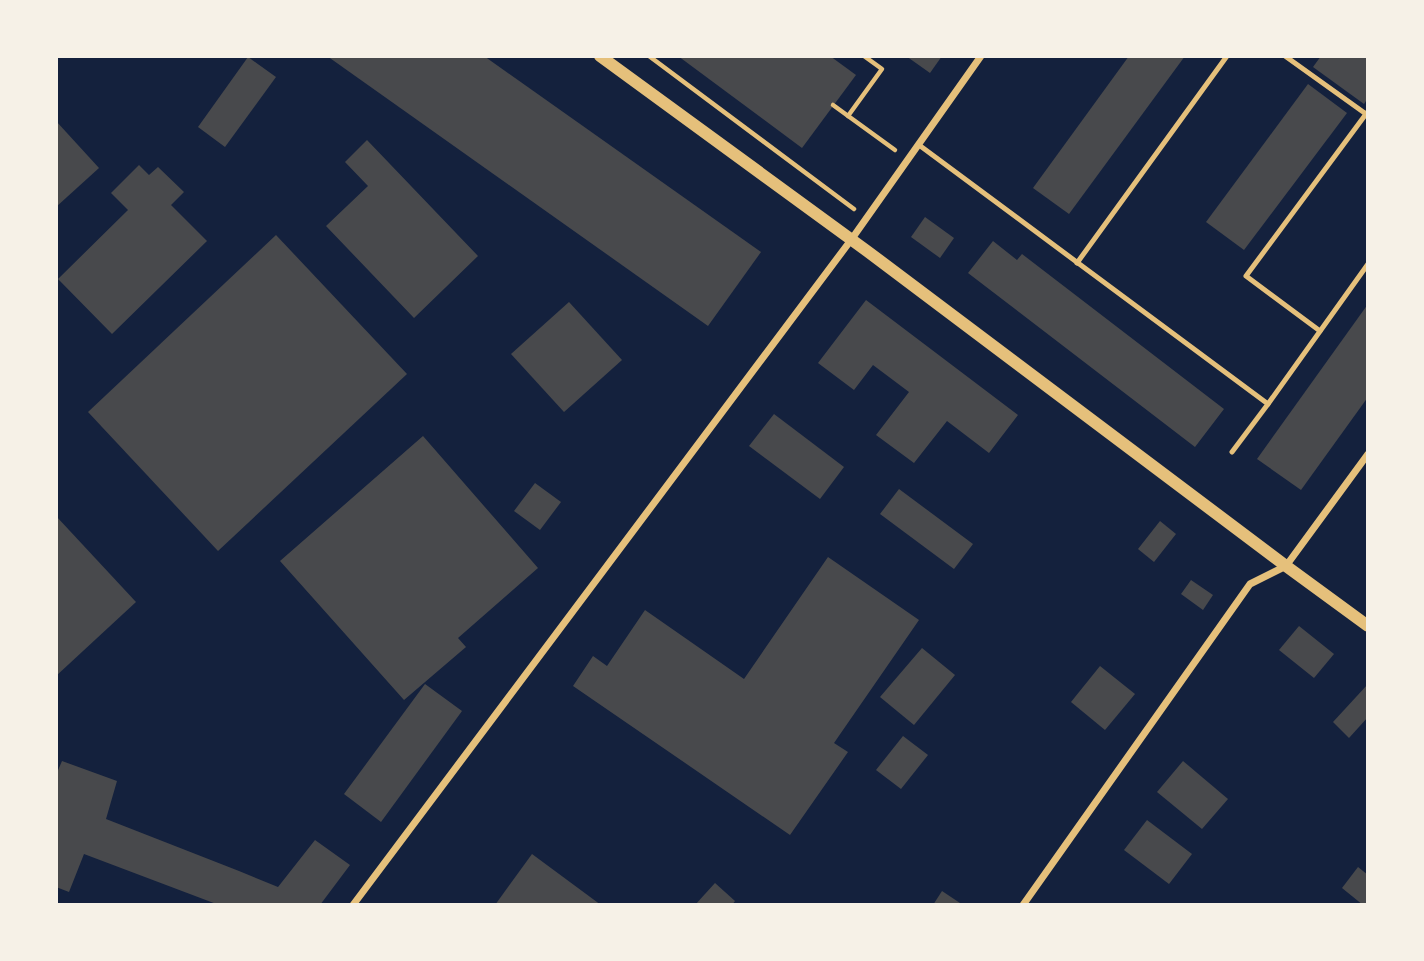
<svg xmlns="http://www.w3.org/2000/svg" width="1424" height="961" font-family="'Noto Serif',serif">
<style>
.building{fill:#48494c}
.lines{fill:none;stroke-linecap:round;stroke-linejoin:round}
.path{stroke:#e5c07b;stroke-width:4.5}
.service{stroke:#e5c07b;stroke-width:5}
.minor{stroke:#e5c07b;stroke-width:7}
.tertiary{stroke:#e5c07b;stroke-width:12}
</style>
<rect width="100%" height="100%" fill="#14213d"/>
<g class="building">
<path d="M327,56H484L761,252L708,326Z"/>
<path d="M678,56H830L856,75L802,148Z"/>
<path d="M906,56H942L930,73Z"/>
<path d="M1129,56H1185L1069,214L1033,188Z"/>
<path d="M1321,56H1368V98L1364,104L1313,67Z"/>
<path d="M248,57L276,77L225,147L198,127Z"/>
<path d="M1308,84L1347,113L1244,250L1206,222Z"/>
<path d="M56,121L99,168L56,207Z"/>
<path d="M367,140L478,256L414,318L326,226L368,186L345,162Z"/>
<path d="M139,165L149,175L158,167L184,192L171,205L207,241L112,334L58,279L128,210L111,193Z"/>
<path d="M925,217L954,238L940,258L911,237Z"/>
<path d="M276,235L407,374L218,551L88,412Z"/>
<path d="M993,241L1017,260L1022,254L1224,409L1195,447L968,273Z"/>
<path d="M866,300L1018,415L989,453L947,421L914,463L876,435L909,392L873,365L854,390L818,363Z"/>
<path d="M569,302L622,360L564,412L511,354Z"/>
<path d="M1368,304V397L1301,490L1257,459Z"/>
<path d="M774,414L844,467L820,499L749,446Z"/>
<path d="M423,436L538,568L458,638L466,647L404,700L280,561Z"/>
<path d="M535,483L561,502L540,530L514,511Z"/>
<path d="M899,489L973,544L954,569L880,514Z"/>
<path d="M56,516L136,602L56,676Z"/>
<path d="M1160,521L1176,534L1154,562L1138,549Z"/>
<path d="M828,557L919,620L834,743L848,752L790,835L573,686L593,656L607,666L645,610L744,679Z"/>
<path d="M1191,580L1213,595L1203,610L1181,594Z"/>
<path d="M1299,626L1334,654L1314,678L1279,650Z"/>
<path d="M922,648L955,675L914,725L880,697Z"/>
<path d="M1100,666L1135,694L1105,730L1071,702Z"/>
<path d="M425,684L462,711L381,822L344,794Z"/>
<path d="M1368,684V717L1349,738L1333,722Z"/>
<path d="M903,736L928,755L901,789L876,770Z"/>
<path d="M62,761L117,781L106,819L239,871L278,887L315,840L350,865L320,905H219L84,854L69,892L56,887V775Z"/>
<path d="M1183,761L1228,799L1202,829L1157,792Z"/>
<path d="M1147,820L1192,854L1169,884L1124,850Z"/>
<path d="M532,854L601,905H495Z"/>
<path d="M1358,867L1368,875V905H1363L1342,888Z"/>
<path d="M715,883L735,901L732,905H695Z"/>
<path d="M942,891L963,905H933Z"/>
</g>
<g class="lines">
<g class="path">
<path d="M649,56L854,209"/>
<path d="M833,105L895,150"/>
<path d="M848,116L882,69L864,56"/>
</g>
<g class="service">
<path d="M1285,56L1366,114L1368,112"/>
<path d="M919,145L1268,404L1232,452"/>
<path d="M1077,263L1227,56"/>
<path d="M1320,331L1246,276L1366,114"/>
<path d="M1268,404L1368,264"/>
</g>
<g class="minor">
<path d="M353,905L851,240L981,56"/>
<path d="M1023,905L1250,584L1286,566L1368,454"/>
</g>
<path class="tertiary" d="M600,56L867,251L1286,566L1368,626"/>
</g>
<rect width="1424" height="961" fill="none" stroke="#f6f1e7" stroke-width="116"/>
</svg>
